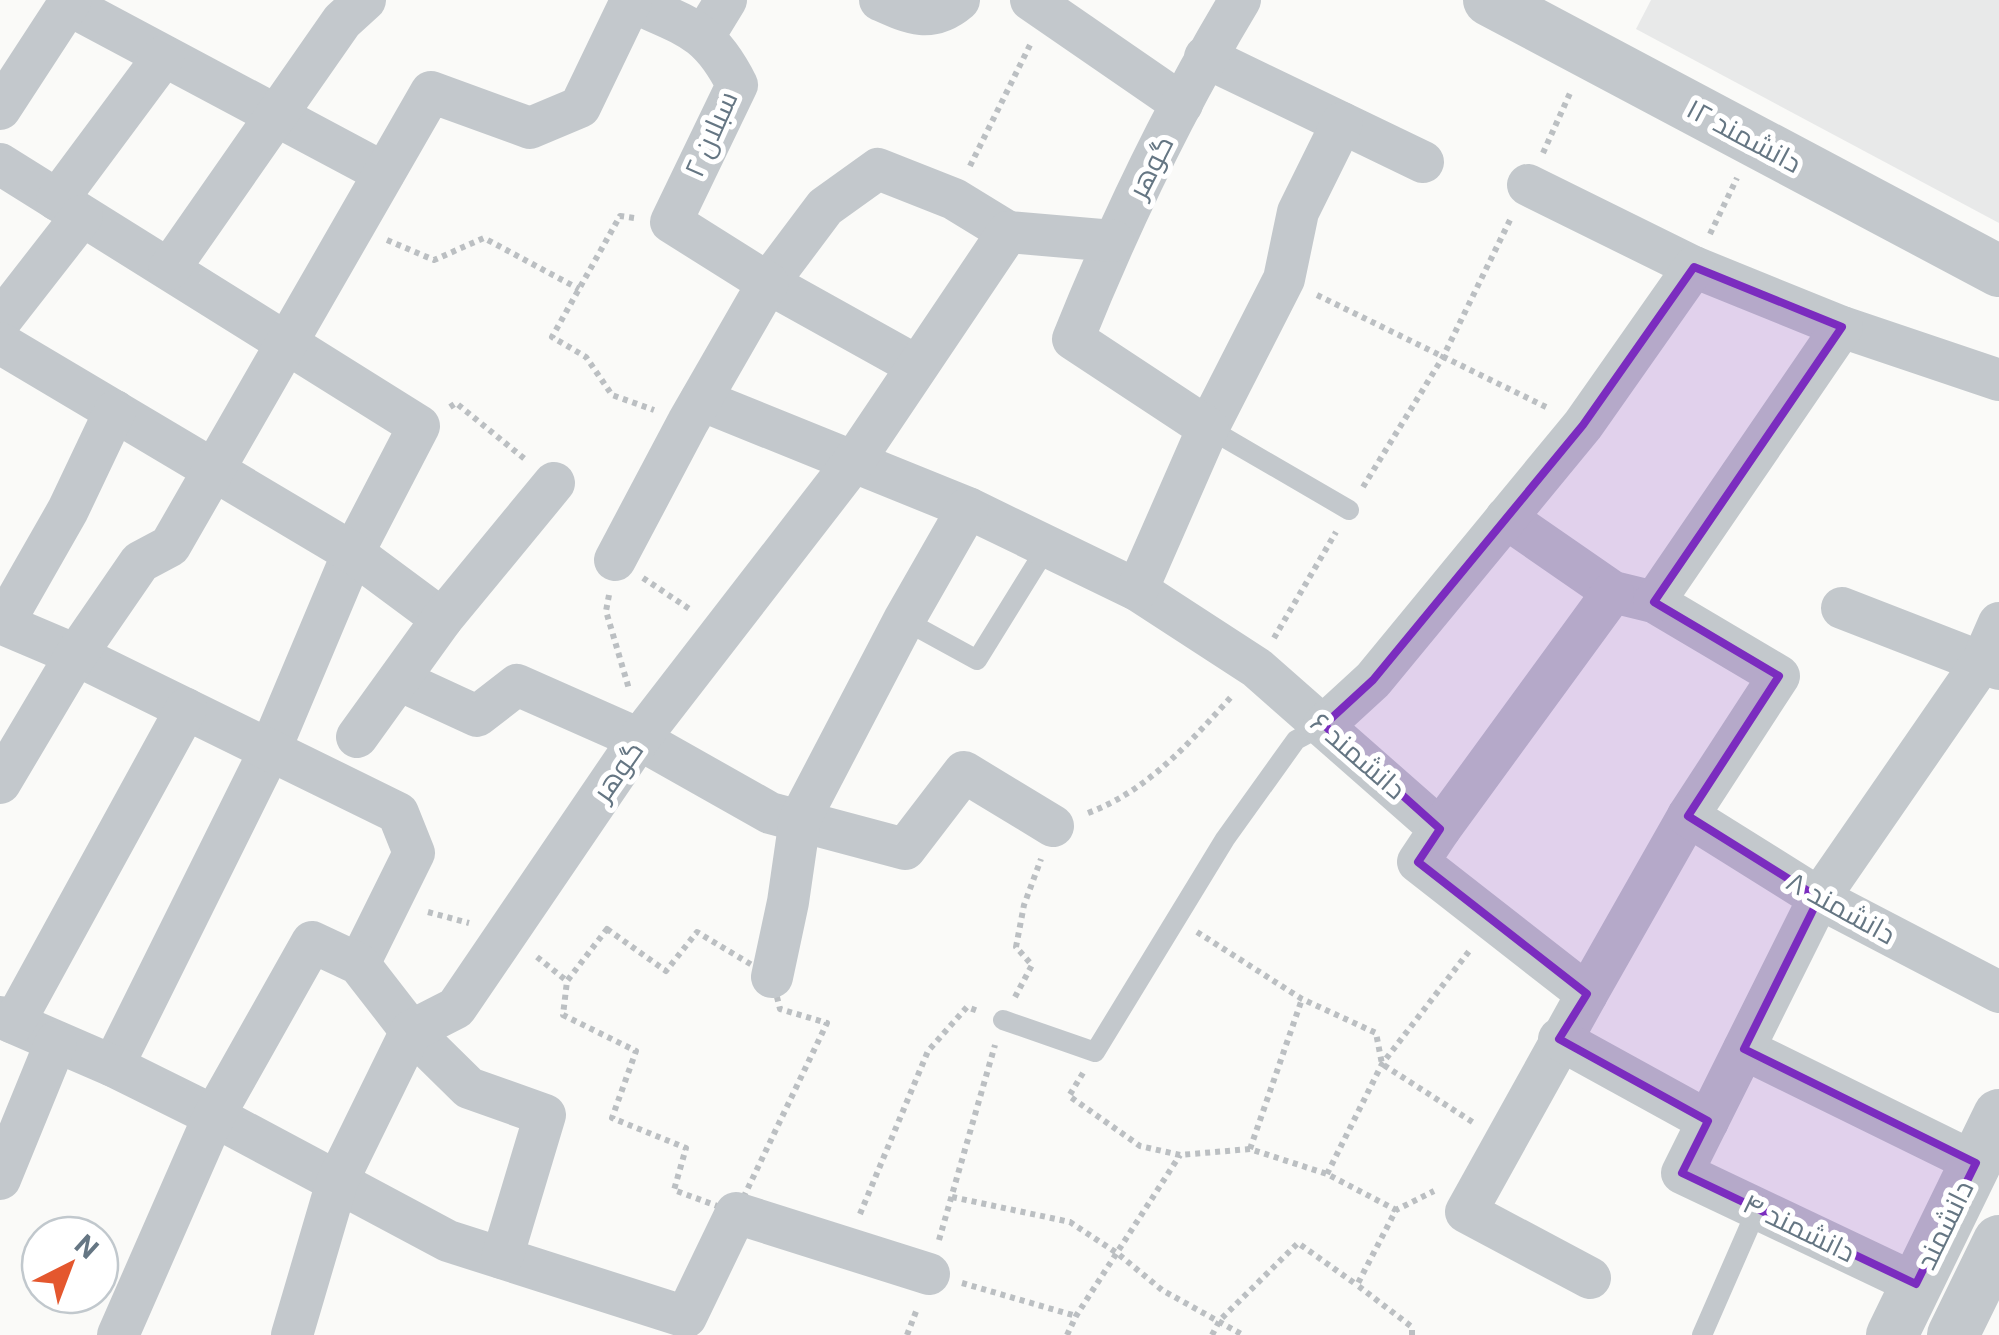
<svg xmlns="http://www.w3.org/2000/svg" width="1999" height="1335" font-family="Roboto,Cairo,sans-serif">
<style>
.built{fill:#e8e9e9}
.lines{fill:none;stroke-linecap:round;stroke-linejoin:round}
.path{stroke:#bbbfc2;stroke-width:6;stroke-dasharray:5 5;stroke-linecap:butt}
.service{stroke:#c3c8cc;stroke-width:20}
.minor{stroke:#c3c8cc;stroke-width:42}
.tertiary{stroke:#c3c8cc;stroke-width:52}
.marked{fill:#7b2cbf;fill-opacity:0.2;stroke:#7b2cbf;stroke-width:8;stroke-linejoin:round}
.labels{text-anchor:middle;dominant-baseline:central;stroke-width:10;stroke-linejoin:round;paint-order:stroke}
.street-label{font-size:28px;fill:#657683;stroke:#fff}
</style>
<rect width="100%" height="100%" fill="#fafaf8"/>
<path class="built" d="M1651,0H1999V223L1636,29Z"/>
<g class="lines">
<g class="path">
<path d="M1543,153L1571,91"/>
<path d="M970,166L1031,43"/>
<path d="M634,218L620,216L552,337L586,357L612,395L654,410"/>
<path d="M1710,234L1737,178"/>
<path d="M387,240L434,260L484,238L579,289"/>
<path d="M1317,295L1548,408"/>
<path d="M450,407L456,403L526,460"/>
<path d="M1363,487L1443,357L1511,218"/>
<path d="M643,578L691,610"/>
<path d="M609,595L606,611L629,689"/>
<path d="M1274,638L1336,532"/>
<path d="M1088,813C1149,790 1189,743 1232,696"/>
<path d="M428,912L469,923"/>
<path d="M607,929L666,971L697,932L772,977L780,1009L827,1023L736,1213L674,1190L686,1148L612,1118L636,1051L563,1015L567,981Z"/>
<path d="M1197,932L1302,999L1376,1033L1382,1064L1474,1123"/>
<path d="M537,957L567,981"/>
<path d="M1015,997L1032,965L1016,947L1024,905L1041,859"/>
<path d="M1083,1073L1069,1096L1140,1146L1180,1155L1250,1149L1327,1174L1396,1210"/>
<path d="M1250,1149L1302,999"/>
<path d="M1327,1174L1382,1064L1470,950"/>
<path d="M952,1197L1070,1222L1117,1253L1162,1290L1243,1335"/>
<path d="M860,1214L928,1051L967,1007L978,1011"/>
<path d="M939,1240L995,1045"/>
<path d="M962,1283L1076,1316"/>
<path d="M907,1335L917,1309"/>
<path d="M1067,1335L1076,1316L1180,1155"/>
<path d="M1212,1335L1220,1320L1298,1243L1357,1285"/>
<path d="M1412,1335V1327L1357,1285L1396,1210L1434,1191"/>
</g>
<g class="service">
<path d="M1208,428L1349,510"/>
<path d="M904,620L977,660L1047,547"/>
<path d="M1003,1020L1095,1052L1225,839L1296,740L1324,725"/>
<path d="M1702,1335L1758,1207"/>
</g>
<g class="minor">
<path d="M880,0C909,13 931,24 959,0"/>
<path d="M1031,0L1182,104"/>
<path d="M69,5L384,173"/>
<path d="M704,36L726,0"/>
<path d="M1205,57L1423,162"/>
<path d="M0,109L71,0"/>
<path d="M0,164L419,426L353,553L270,750L113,1066"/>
<path d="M1528,185L1694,267L1842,327L1999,380"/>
<path d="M57,200L164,56"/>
<path d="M169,269L342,21L365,0"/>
<path d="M0,321L82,216"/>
<path d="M0,343L353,553L442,619"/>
<path d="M917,366L768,283L825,207L878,169L954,199L1008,232"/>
<path d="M701,400L968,508L1137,590L1257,668L1440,829L1418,862L1587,994L1466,1212L1590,1278"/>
<path d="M115,411L68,510L3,624L76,655L398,813L414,853L359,964"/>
<path d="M1208,428L1284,279L1298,212L1342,123"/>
<path d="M1506,518L1613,592L1654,602L1779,676L1688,816L1587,994"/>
<path d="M615,560L688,422L768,283L671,222L737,85C708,27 684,26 629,0"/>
<path d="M1137,590L1208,428L1073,339C1120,222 1175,108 1240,0"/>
<path d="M1654,602L1842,327"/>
<path d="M1842,608L1999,669"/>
<path d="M401,681L477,716L517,685L639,739L770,813L905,849L964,772L1053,826"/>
<path d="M1324,725L1373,680L1583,425L1694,267"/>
<path d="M357,737L442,619L554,483"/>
<path d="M0,783L76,655L140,562L170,546L431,92L530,128L580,107L631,1"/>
<path d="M1688,816L1819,898L1999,992"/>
<path d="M1440,829L1613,592"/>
<path d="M772,977L788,902L800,819L904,620L968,508"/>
<path d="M0,1017L113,1066L214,1116L448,1241L686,1317L736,1213L929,1274"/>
<path d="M14,1023L186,709"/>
<path d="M1559,1039L1708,1121"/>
<path d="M1744,1049L1976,1163"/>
<path d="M0,1179L56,1042"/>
<path d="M1916,1284L1682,1173L1819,898L1982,662L1999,623"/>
<path d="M118,1335L214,1116L312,942L359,964L411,1031L469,1088L545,1115L502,1258"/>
<path d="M292,1335L337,1182L411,1031L456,1008L639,739L854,461L1008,232L1113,241"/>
</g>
<g class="tertiary">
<path d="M1489,0L1999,271"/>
<path d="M1892,1335L1999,1115"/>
<path d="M1953,1335L1999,1241"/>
</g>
</g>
<path class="marked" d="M1694,267L1842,327L1654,602L1779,676L1688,816L1819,898L1744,1049L1976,1163L1916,1284L1682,1173L1708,1121L1559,1039L1587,994L1418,862L1440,829L1324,725L1373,680L1583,425Z"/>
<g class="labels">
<g class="street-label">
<text transform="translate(711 134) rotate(-66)">سبلان ۲</text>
<text transform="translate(1744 136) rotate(28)">دانشمند ۱۲</text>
<text transform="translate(1151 167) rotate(-63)">گوهر</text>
<text transform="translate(1358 756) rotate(41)">دانشمند ۶</text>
<text transform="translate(618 771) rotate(-55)">گوهر</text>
<text transform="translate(1841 908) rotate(29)">دانشمند ۸</text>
<text transform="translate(1945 1225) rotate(-64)">دانشمند</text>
<text transform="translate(1799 1228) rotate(26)">دانشمند ۴</text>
</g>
</g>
<g transform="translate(70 1265) rotate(42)"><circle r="48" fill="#ffffff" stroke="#c1c8cd" stroke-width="2.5"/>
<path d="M0-8L18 38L0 25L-18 38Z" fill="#e4572e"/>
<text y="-15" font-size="28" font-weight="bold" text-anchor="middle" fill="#657683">N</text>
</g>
</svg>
